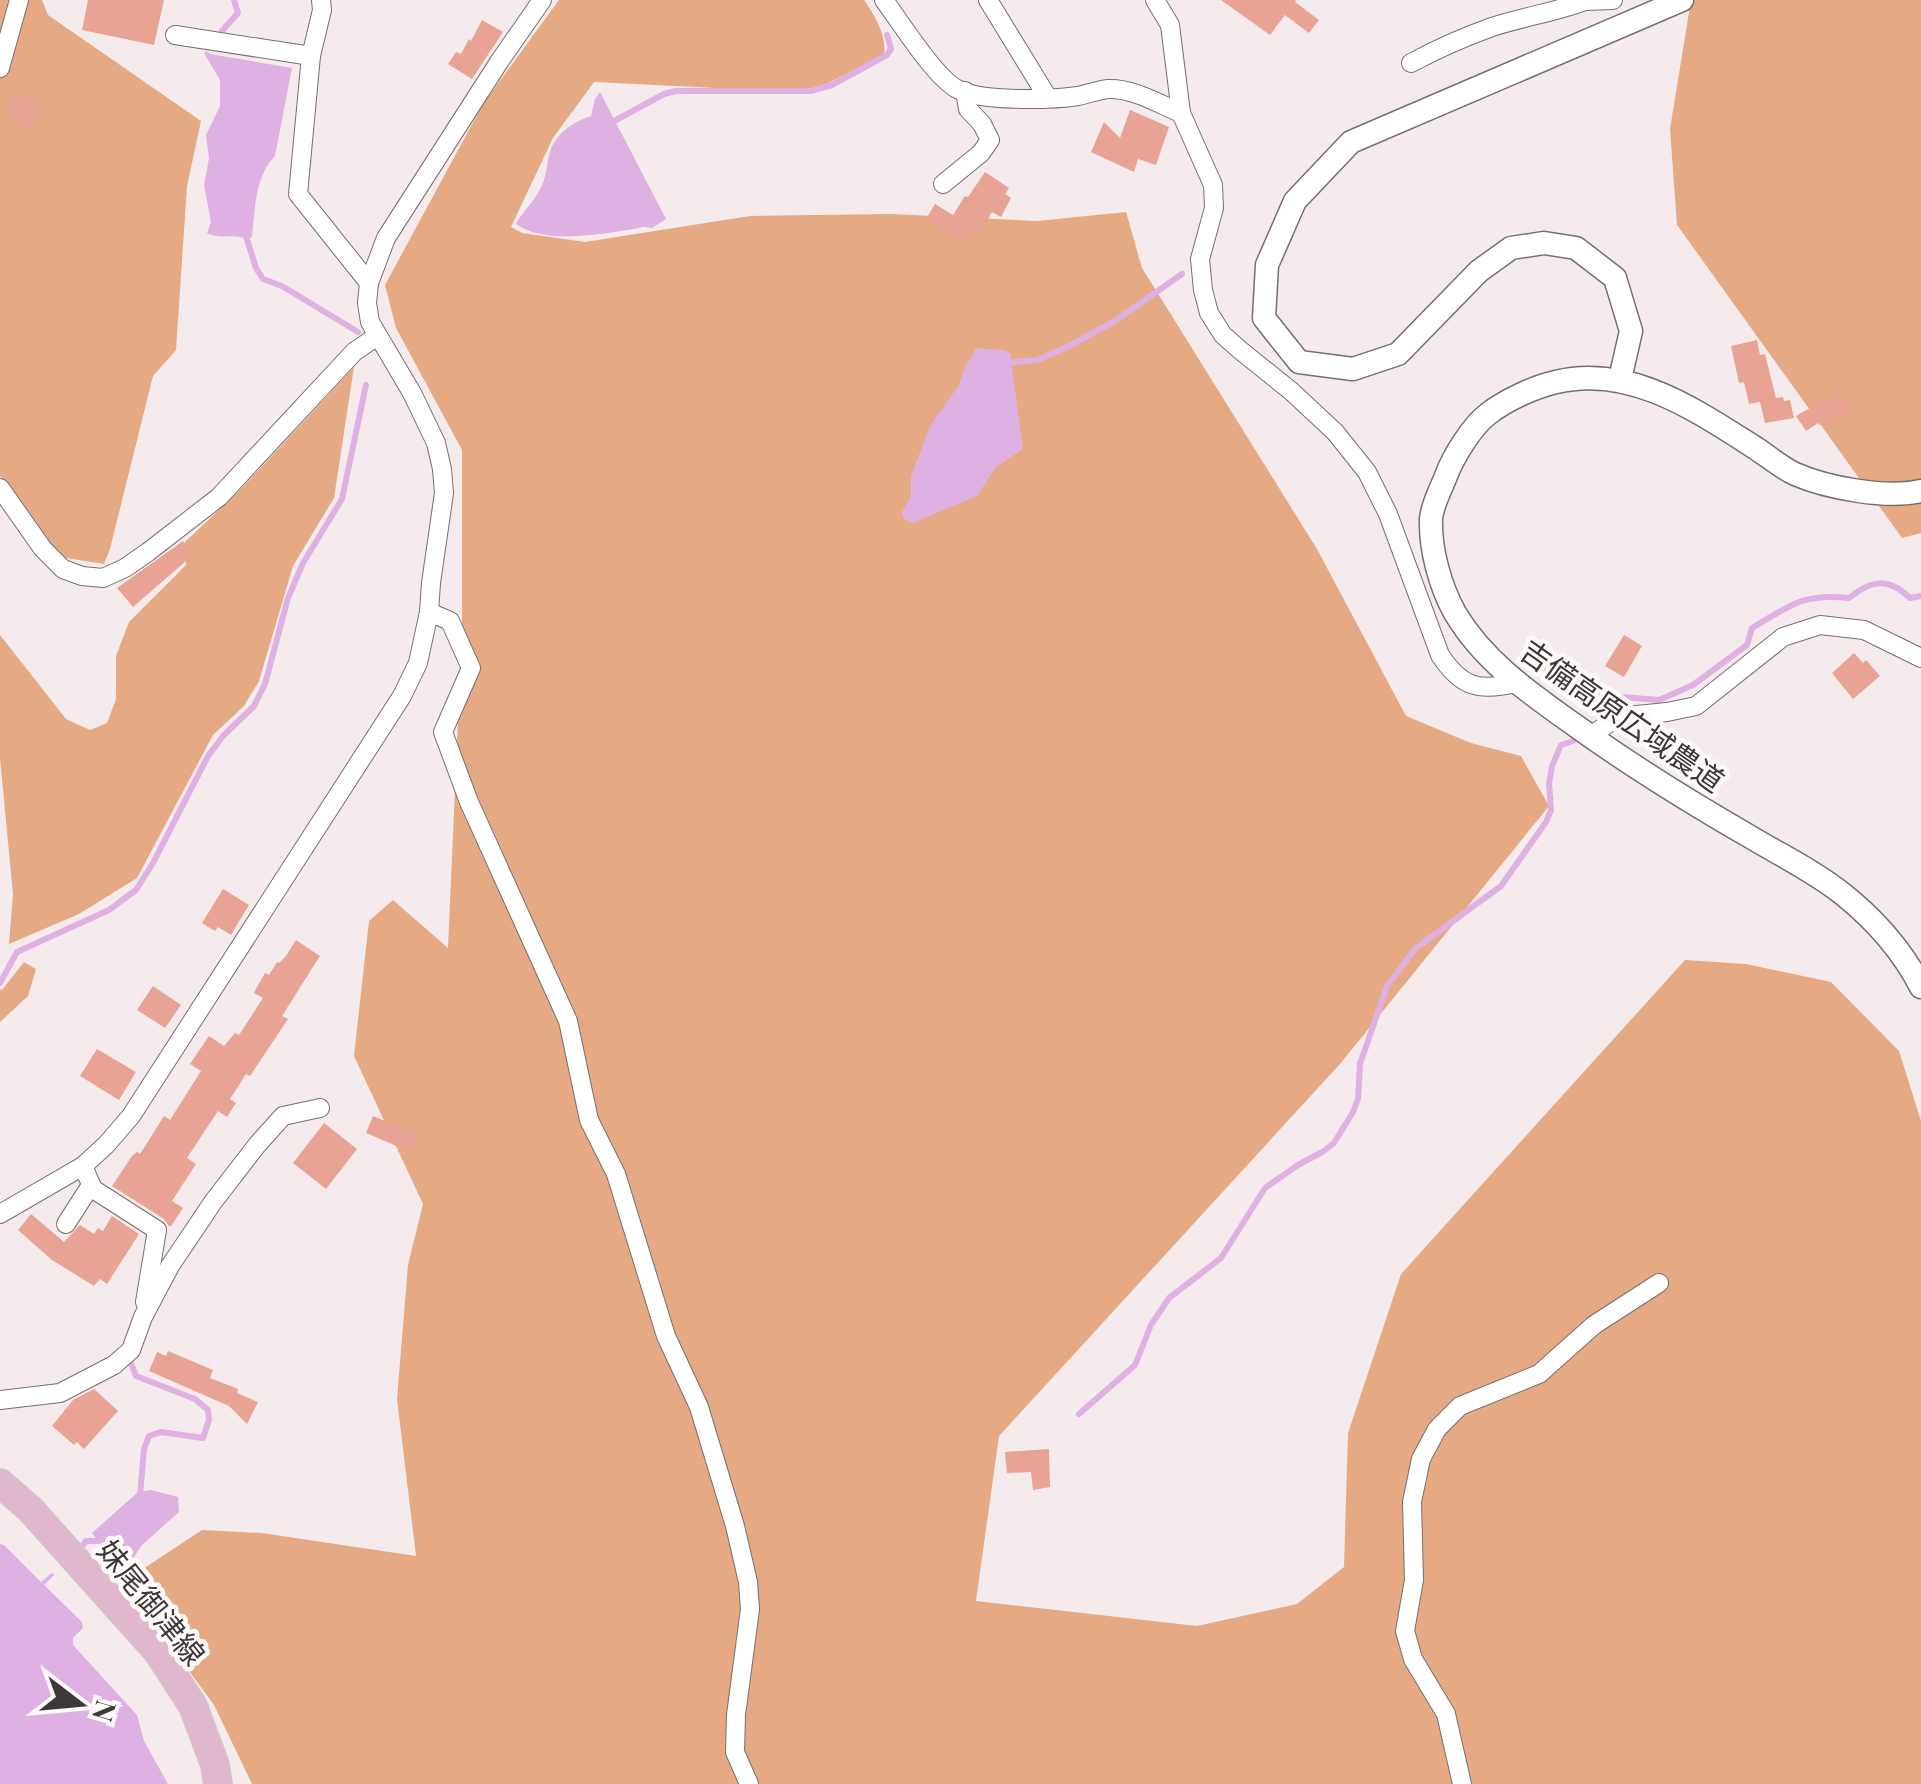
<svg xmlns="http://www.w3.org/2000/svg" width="1921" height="1784" font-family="'Playfair Display','Noto Sans JP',serif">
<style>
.forest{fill:#e5aa84}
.water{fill:#dfb0e2}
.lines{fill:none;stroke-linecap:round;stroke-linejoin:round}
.stream{stroke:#dfb0e2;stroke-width:6}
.building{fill:#e9a395}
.minor-casing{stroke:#776e6f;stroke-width:20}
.tertiary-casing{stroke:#776e6f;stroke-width:25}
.primary-casing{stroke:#cccbcb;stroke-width:30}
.minor{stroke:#fff;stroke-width:18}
.tertiary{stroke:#fff;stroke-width:22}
.primary{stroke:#dfb8cd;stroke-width:28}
.labels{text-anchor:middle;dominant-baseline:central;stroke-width:9;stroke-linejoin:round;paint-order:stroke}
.street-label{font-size:30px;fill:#3c3838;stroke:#fefafa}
</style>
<rect width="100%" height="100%" fill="#f6ebec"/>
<g class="forest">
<path d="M0,0H42L48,15L201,121L187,186L176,350L153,376L110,549L104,564L66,558L45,539L0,476Z"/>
<path d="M559,0H864C875,16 887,35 884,55L818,88L755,90L594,82L553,138L511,227L522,233L585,242L750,216L890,214L1037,221L1126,212L1142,268L1317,549L1406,716L1471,743L1521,756L1549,806L1340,1064L999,1436L976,1601L1197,1626L1297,1604L1344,1567L1348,1433L1401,1274L1685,960L1746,964L1831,982L1899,1051L1921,1121V1784H252L214,1705L134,1596L143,1569L202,1530L262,1533L416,1556L397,1399L408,1265L423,1204L354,1056L369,921L393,900L448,948L462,629V450L396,328L385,285L483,104Z"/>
<path d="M1691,0H1921V533L1902,538L1677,225L1670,129Z"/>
<path d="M354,367L334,498L293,566L259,681L244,706L213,735L137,878L79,914L9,944L13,894L0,758V635L66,719L90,730L107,723L116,699V656L129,622L186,565L185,542L240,490Z"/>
<path d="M24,962L36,969L28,996L0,1022V989L2,990Z"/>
</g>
<g class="water">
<path d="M207,51L210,54L292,68L275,156C255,176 255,209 252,237L246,239C233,233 219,240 207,233L211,222L204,185L209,158L206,135L220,106V80L204,53Z"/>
<path d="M600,92L666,219L652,228L644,227C609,233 546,246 516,224C522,212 533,203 539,191C547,178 546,166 550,152C555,134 574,121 591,116L595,99Z"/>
<path d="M976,348L1003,350L1010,353L1023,449L996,467L977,496L913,523L904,519L902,512L911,496V476L930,426L959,385L964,369Z"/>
<path d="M151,1490L178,1497L179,1512L142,1545L125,1571H121L92,1533L138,1492Z"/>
<path d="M0,1544L4,1545L41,1582L52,1573L54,1575L44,1585L82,1622L83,1628L73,1638V1645L137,1715L144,1741L168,1784H0Z"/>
</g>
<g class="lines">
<g class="stream">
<path d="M222,31L238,13L234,0"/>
<path d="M607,125L664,94L676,91H811L832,85L887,55L891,49L887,35"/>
<path d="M245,233L256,268L263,279L282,286L358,332"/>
<path d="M1005,363L1037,360L1067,347L1115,321L1182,274"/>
<path d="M1596,695L1659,700L1693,685L1747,645L1752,628C1790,606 1802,593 1849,598C1871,580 1888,577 1910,598L1921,596"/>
<path d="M0,983L17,952L109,910L136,890L153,863L208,756L223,736L254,706L265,684L288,598L303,563L342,499L366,385"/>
<path d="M131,1363L136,1376L195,1399L208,1410L209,1420L203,1438L161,1432L149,1436L144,1449L140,1496"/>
<path d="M1079,1414L1135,1365L1151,1325L1169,1298L1221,1258L1265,1188L1298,1165L1324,1151L1334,1143L1353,1112L1358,1099L1360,1064L1387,986L1415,949L1501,886L1546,822L1551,810L1549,784L1552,766L1561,745L1573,741"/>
<path d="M84,1544L86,1541H103"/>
</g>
</g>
<g class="building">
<path d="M88,0H164L154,45L82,30Z"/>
<path d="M1221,0H1296L1295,2L1319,20L1309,33L1285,15L1270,35Z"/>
<path d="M482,20L503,32L472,79L448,64L456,52L461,54L469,39L471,41Z"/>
<path d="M20,92L45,107L31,129L4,112L14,95L17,97Z"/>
<path d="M1130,110L1169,127L1156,165L1138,159L1134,172L1091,152L1104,122L1120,138Z"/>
<path d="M985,172L1009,188L1005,194L1011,198L1001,217L992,212L979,234L971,229L963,242L926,219L935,204L953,215L965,196L968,197Z"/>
<path d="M1757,340L1760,355L1765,354L1776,398L1783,397L1784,401L1790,400L1794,418L1765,423L1760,402L1749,404L1744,382L1739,383L1731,346Z"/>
<path d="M1838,392L1850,412L1828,425L1826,421L1820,425L1818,423L1806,431L1796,416Z"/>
<path d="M183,541L194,554L133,607L117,588Z"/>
<path d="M1624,635L1642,646L1624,677L1605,666Z"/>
<path d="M1532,644L1551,651L1549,655L1557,658L1551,674L1525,664Z"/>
<path d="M1854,653L1863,663L1866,660L1880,676L1853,699L1832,673Z"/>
<path d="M223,889L249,905L231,935L218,927L215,931L202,923Z"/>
<path d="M296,940L320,956L282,1016L288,1019L250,1076L246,1074L230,1099L236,1103L227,1117L218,1111L187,1158L196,1164L172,1201L183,1208L171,1226H169L164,1219L112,1186L132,1156L137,1152L140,1154L164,1116L170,1120L201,1071L190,1064L209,1036L224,1046L235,1033L239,1035L263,998L254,993L257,987L265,973L269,975L277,962L279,963L286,956Z"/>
<path d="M153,986L181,1005L165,1028L137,1010Z"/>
<path d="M97,1049L136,1072L119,1100L80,1076Z"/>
<path d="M373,1116L420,1135L413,1153L366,1133Z"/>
<path d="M324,1123L357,1149L326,1189L293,1163Z"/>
<path d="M31,1214L64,1242L80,1225L94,1234L98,1228L103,1231L112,1216L139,1234L107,1284L100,1279L94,1286L52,1260L18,1230Z"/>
<path d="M168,1351L213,1370L210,1378L238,1389L237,1393L258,1402L247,1424L229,1406L149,1371L157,1352L166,1356Z"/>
<path d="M94,1389L118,1411L84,1449L77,1442L74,1445L52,1426L73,1400Z"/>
<path d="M1049,1449L1050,1487L1033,1490L1031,1472L1007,1473L1005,1452Z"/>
</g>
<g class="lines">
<defs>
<g id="minor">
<path d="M321,0L322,10L311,56L298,194L369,283"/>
<path d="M884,0C901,23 934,76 957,89C981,102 1051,100 1078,96C1088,94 1098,90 1108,89C1133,88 1159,104 1181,113"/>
<path d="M988,0L1048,98"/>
<path d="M1155,0L1170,25L1181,113L1213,185L1214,208L1200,259L1203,290L1209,313L1223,335L1240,350L1291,391L1335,432L1367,472L1388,514L1440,655C1461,687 1479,692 1515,683"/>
<path d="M1587,0L1585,1L1613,0"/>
<path d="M175,35L311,56"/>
<path d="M1411,63C1437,49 1464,37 1492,27C1523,17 1555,12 1585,1"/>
<path d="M0,68L19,0"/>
<path d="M943,184L981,153L990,140L982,124L968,109L965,91"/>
<path d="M0,488L43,549L63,569L82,576L103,578L125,568L148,552L219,497L354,352L377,336"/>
<path d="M429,612L450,621L471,668L443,732L469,802L568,1021L589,1120L616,1174L666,1336L699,1407L735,1526L748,1582L750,1609L736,1715L735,1752L749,1784"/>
<path d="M1591,736L1617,717L1667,712L1696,706L1783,637L1820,625L1864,630L1921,658"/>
<path d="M83,1166L93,1189L157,1230L145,1302"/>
<path d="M0,1214L83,1166L106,1145L131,1116L402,696L418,663L429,612L431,583L444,493L442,469L436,443L412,393L370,322L367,303L369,283L386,238L499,62L542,0"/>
<path d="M66,1224L91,1185"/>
<path d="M0,1400L60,1393L114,1365L131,1350L143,1317L170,1266L213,1202L257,1145L283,1116L320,1108"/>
<path d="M1462,1784L1446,1714L1413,1659L1405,1631L1414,1580L1412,1502L1421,1459L1437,1429L1460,1406L1539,1374L1594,1325L1659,1283"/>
</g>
<g id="tertiary">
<path d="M1620,379L1631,331L1615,278L1576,248L1544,243L1511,248L1479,271L1398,354L1353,369L1299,362L1264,318L1267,265L1295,201L1351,142L1682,0"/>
<path d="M1921,491C1887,499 1827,488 1795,474C1782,468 1769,457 1757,449C1697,411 1631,364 1556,382C1534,387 1506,400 1488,414C1472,426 1453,457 1446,476C1441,489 1432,505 1431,519C1430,549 1440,586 1455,613C1484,662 1531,694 1576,726C1633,767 1693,804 1754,839C1784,857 1817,873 1844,895C1875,920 1903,952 1921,987"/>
</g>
<path id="primary" d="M0,1483L30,1509L158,1652L193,1706L215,1765L218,1784"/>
</defs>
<use href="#minor" class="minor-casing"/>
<use href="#tertiary" class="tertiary-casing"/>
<use href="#primary" class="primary-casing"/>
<use href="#minor" class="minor"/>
<use href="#tertiary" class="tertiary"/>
<use href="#primary" class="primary"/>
</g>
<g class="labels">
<g class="street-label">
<text transform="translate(1623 715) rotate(35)">吉備高原広域農道</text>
<text transform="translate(152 1602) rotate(51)">妹尾御津線</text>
</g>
</g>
<g transform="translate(80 1704) rotate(106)" stroke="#fefafa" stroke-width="8" paint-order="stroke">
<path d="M0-8L18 38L0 25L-18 38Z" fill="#3c3838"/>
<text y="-15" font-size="28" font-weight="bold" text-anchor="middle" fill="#3c3838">N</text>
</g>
</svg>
